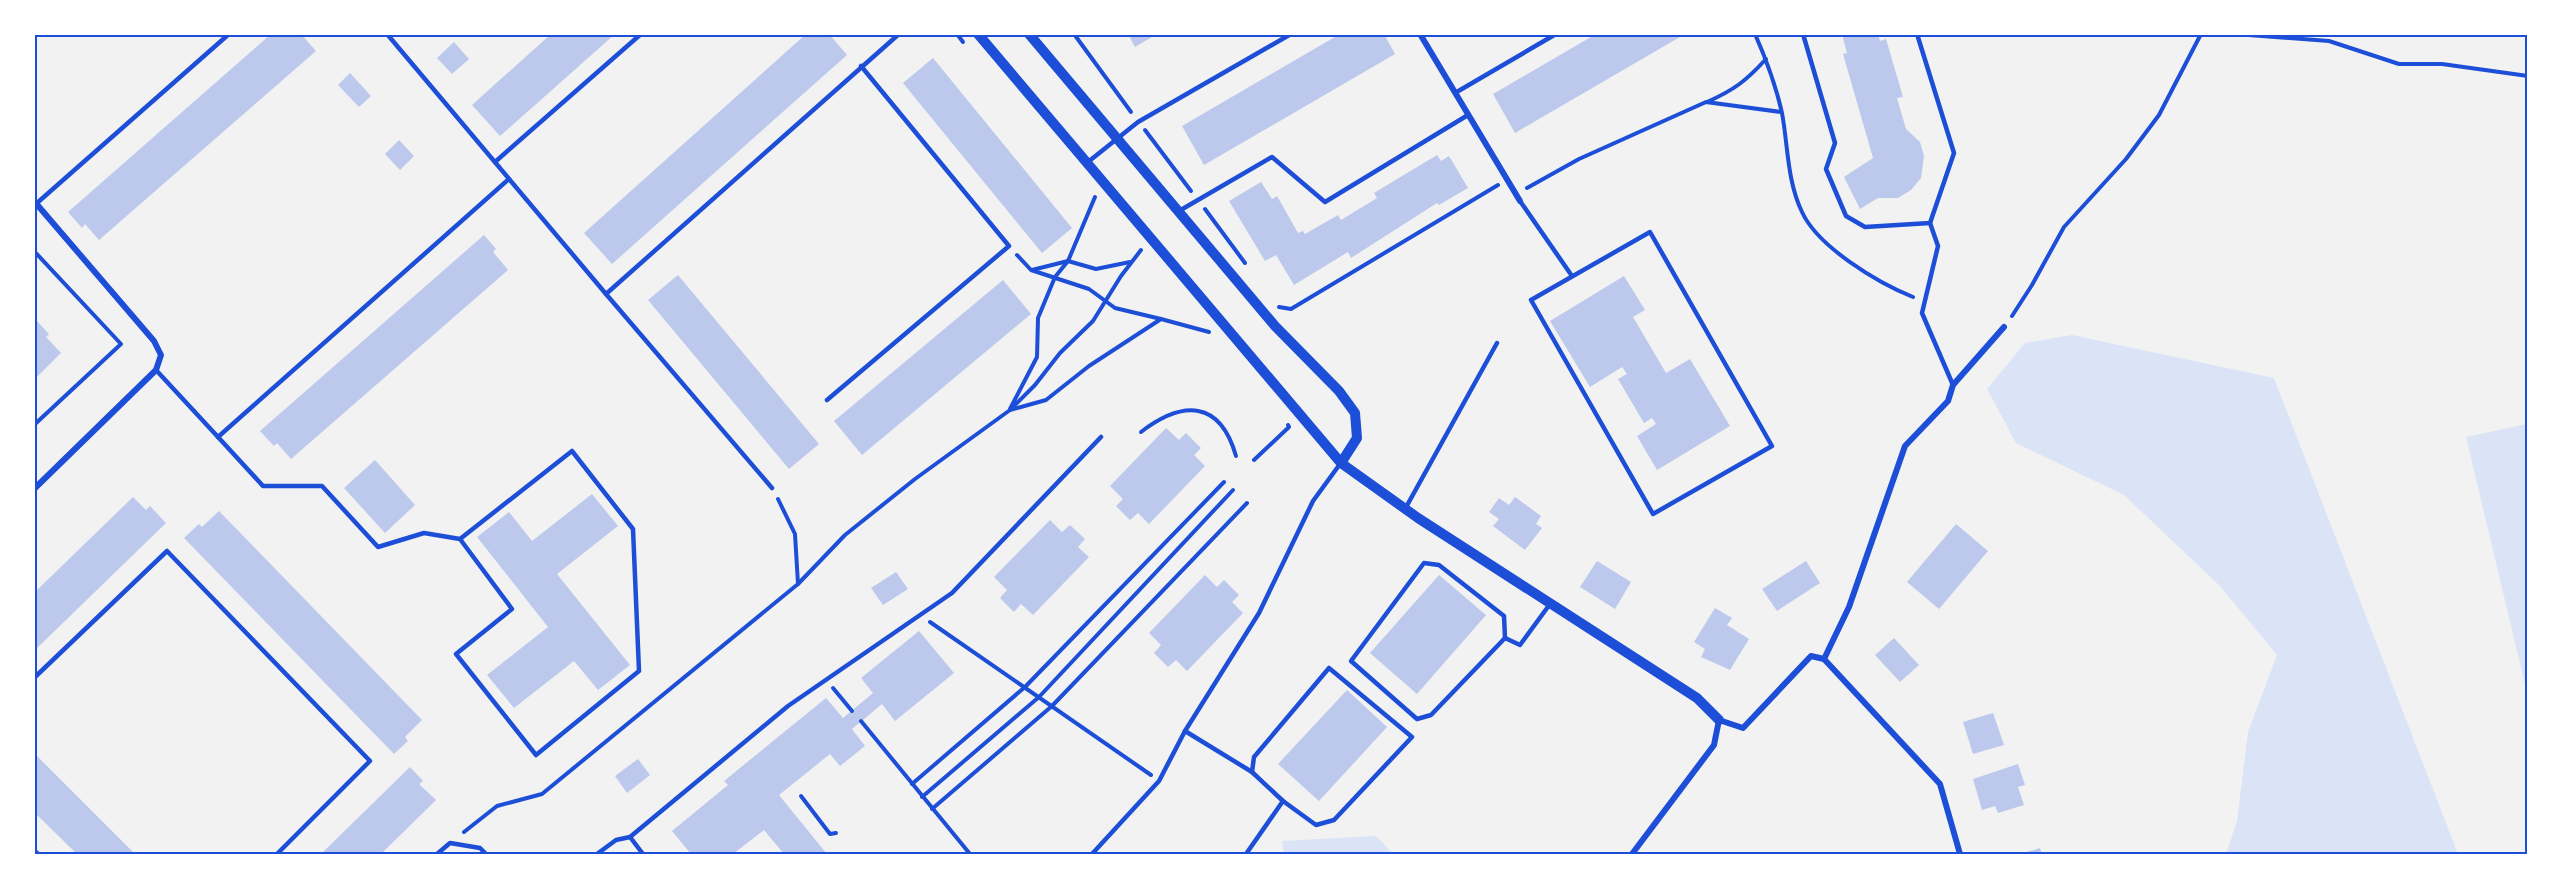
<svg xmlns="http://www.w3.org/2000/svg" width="2562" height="889" font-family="'Roboto Serif',serif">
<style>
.green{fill:#dbe4f7}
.building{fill:#bdc9ec}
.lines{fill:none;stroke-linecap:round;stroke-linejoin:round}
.path{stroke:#1d4ed8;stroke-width:4}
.service{stroke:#1d4ed8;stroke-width:4.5}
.minor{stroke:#1d4ed8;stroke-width:6}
.tertiary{stroke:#1d4ed8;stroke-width:10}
.neatline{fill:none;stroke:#1d4ed8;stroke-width:2}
</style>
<rect width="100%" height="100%" fill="#f2f2f2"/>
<g class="green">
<path d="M2072,335L2274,378L2458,854H2226L2237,821L2248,732L2277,655L2220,586L2124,495L2016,443L1987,389L2025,343Z"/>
<path d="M2527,424H2528L2527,693L2466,437Z"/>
<path d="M1376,836L1393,854H1284L1282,841Z"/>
</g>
<g class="building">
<path d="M271,34H301L316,51L99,240L85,224L82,228L68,212Z"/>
<path d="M551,34H615L500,136L472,105Z"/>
<path d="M806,34H829L847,55L612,264L584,233Z"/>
<path d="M1128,34H1157L1135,47Z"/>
<path d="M1340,34H1384L1395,54L1204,165L1182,126Z"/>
<path d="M1596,34H1685L1515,133L1493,94Z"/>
<path d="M1842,34H1878L1880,41L1886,39L1903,97L1897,98L1906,129L1920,142L1924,156L1921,178L1911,190L1898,198H1878L1860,209L1844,177L1873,158L1843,54L1847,53Z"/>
<path d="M454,42L469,59L452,74L437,58Z"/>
<path d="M933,58L1072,228L1042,253L903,83Z"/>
<path d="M350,73L371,96L359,107L338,85Z"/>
<path d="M399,140L414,156L400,170L385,154Z"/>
<path d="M1437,155L1441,161L1449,156L1468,188L1439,205L1437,203L1351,258L1348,252L1294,285L1276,255L1265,261L1229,201L1261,182L1272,199L1277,196L1298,233L1303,231L1305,234L1338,215L1341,220L1377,198L1374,193Z"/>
<path d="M484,235L496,249L493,252L508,270L291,459L277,443L274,446L260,431Z"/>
<path d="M678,275L819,444L789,469L648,300Z"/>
<path d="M1624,276L1645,310L1633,317L1666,373L1690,359L1730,426L1657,470L1637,436L1656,424L1652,418L1644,423L1618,379L1627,374L1622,367L1590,387L1550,321Z"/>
<path d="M1003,280L1031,314L862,455L834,421Z"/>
<path d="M36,320L49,334L46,337L61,353L34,380Z"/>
<path d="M1166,428L1179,440L1186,433L1201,448L1194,455L1205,466L1149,524L1138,513L1130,520L1116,506L1123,499L1110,486Z"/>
<path d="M375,460L415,505L385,533L344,488Z"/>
<path d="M592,494L618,526L557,574L630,665L598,690L574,661L514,708L487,675L548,627L477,537L509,512L532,541Z"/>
<path d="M133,497L146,510L150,506L166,523L34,651V593Z"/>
<path d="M1515,497L1541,516L1536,524L1542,528L1525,550L1493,526L1499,519L1489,512L1499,498L1509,505Z"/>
<path d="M219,511L422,720L405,737L408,741L394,754L184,538L199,524L202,527Z"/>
<path d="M1050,520L1062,532L1070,525L1085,539L1078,547L1089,557L1033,615L1021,604L1014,612L1000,598L1007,590L994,577Z"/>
<path d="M1956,524L1988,551L1939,609L1907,582Z"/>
<path d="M1597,561L1631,582L1615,609L1580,587Z"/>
<path d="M1806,561L1820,583L1777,611L1762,589Z"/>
<path d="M896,572L908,589L883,605L871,588Z"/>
<path d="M1205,575L1217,587L1224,580L1239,595L1232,602L1243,613L1187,671L1176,660L1168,667L1154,653L1161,645L1149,633Z"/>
<path d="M1439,575L1486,615L1417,694L1370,653Z"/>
<path d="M1715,608L1732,618L1727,625L1749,639L1730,670L1701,657L1705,649L1694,642Z"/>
<path d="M919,631L954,673L895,721L882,704L852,729L865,746L840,766L830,754L779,795L827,854H784L764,830L733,854H691L672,831L728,785L724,781L826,698L843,718L873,693L861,678Z"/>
<path d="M1894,638L1919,665L1900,682L1875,655Z"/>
<path d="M1347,690L1387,727L1319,801L1278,764Z"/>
<path d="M1993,713L2004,745L1973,754L1963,722Z"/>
<path d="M34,753L135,854H77L34,812Z"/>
<path d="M638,759L650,775L627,793L615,776Z"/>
<path d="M2018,764L2025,785L2018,787L2024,805L1998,813L1995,806L1982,810L1973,779Z"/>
<path d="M410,767L423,781L419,784L436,800L381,854H321Z"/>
<path d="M2040,848L2042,854H2020Z"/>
</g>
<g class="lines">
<g class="path">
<path d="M957,34L963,42"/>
<path d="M1074,34L1131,112"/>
<path d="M1755,34C1766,59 1776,86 1782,113C1788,145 1787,181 1802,212C1818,247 1878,283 1913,297"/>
<path d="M2235,34L2329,41L2399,64H2442L2528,76"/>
<path d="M1707,102C1734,90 1746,81 1766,59"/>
<path d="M1145,130L1191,191"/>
<path d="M1527,188L1579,159L1706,102L1781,112"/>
<path d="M1205,209L1245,263"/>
<path d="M34,251L121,344L34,425"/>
<path d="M1017,255L1031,270L1089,289L1115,308L1161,319"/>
<path d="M1032,270L1068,261L1096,269L1130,262"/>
<path d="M1279,307L1291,309L1498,185"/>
<path d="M2012,316L2032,285L2064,227L2126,159L2159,115L2201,34"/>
<path d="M1013,407L1035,385L1060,353L1093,321L1121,276L1141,250"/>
<path d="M1010,409L1037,357L1038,318L1055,277L1068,261L1095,197"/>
<path d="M1141,432C1183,400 1220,400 1236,456"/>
<path d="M1254,460L1289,427L1288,425"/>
<path d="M798,584L845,535L915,479L1010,410L1046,400L1089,366L1161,319L1209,332"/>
<path d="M930,622L1151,775"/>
<path d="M833,688L852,711"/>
<path d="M861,721L970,854"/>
<path d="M912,784L1025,687L1224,482"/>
<path d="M801,796L830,834L836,833"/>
<path d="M922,797L1039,697L1233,490"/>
<path d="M932,809L1052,706L1247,503"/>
<path d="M464,832L497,806L542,794L798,584L795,534L778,499"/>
</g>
<g class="service">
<path d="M387,34L606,294"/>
<path d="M1803,34L1835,143L1826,169L1846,216L1865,227L1930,223L1954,153L1917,34"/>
<path d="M1455,93L1556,34"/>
<path d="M495,162L641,34"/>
<path d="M1088,162L1138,122L1291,34"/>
<path d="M1520,201L1572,276"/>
<path d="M37,203L229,34"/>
<path d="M1179,211L1272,157L1325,202L1468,115"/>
<path d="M1930,223L1938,246L1922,313L1953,385"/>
<path d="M1650,232L1772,446L1653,514L1531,300Z"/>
<path d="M156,370L218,437L509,179"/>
<path d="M827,400L1009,246L861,66"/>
<path d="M218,437L263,486H322L378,547L424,533L460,539L512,609L456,654L536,755L639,671L633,529L572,451L460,539"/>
<path d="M772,488L606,294L899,34"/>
<path d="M1405,509L1497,343"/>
<path d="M1424,563L1439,565L1504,616L1505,638L1431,715L1417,719L1351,661Z"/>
<path d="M1505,638L1520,645L1550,604"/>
<path d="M34,678L167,551L370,761L277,854"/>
<path d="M1185,731L1252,772L1283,801L1246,854"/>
<path d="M1252,772L1254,757L1329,668L1412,737L1334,820L1316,825L1283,801"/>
<path d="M437,854L450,843L480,848L486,854"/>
<path d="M597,854L616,840L630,837"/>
<path d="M643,854L630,837L788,706L952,593L1101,437"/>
<path d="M1092,854L1159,781L1185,731L1259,613L1313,501L1340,464"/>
</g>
<g class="minor">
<path d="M1420,34L1520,201"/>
<path d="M34,201L154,341L161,355L156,370L34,489"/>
<path d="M1824,659L1940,784L1960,854"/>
<path d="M34,851L37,854"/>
<path d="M1632,854L1714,745L1719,720L1743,728L1811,656L1824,659L1849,607L1905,446L1948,401L1953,385L2004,327"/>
</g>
<g class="tertiary">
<path d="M978,34L1341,463L1418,518L1697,698L1719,720"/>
<path d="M1029,34L1275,326L1339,391L1355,413L1357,438L1341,463"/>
</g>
</g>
<rect width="2562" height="889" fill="none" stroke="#ffffff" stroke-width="72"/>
<rect x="36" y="36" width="2490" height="817" class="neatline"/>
</svg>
